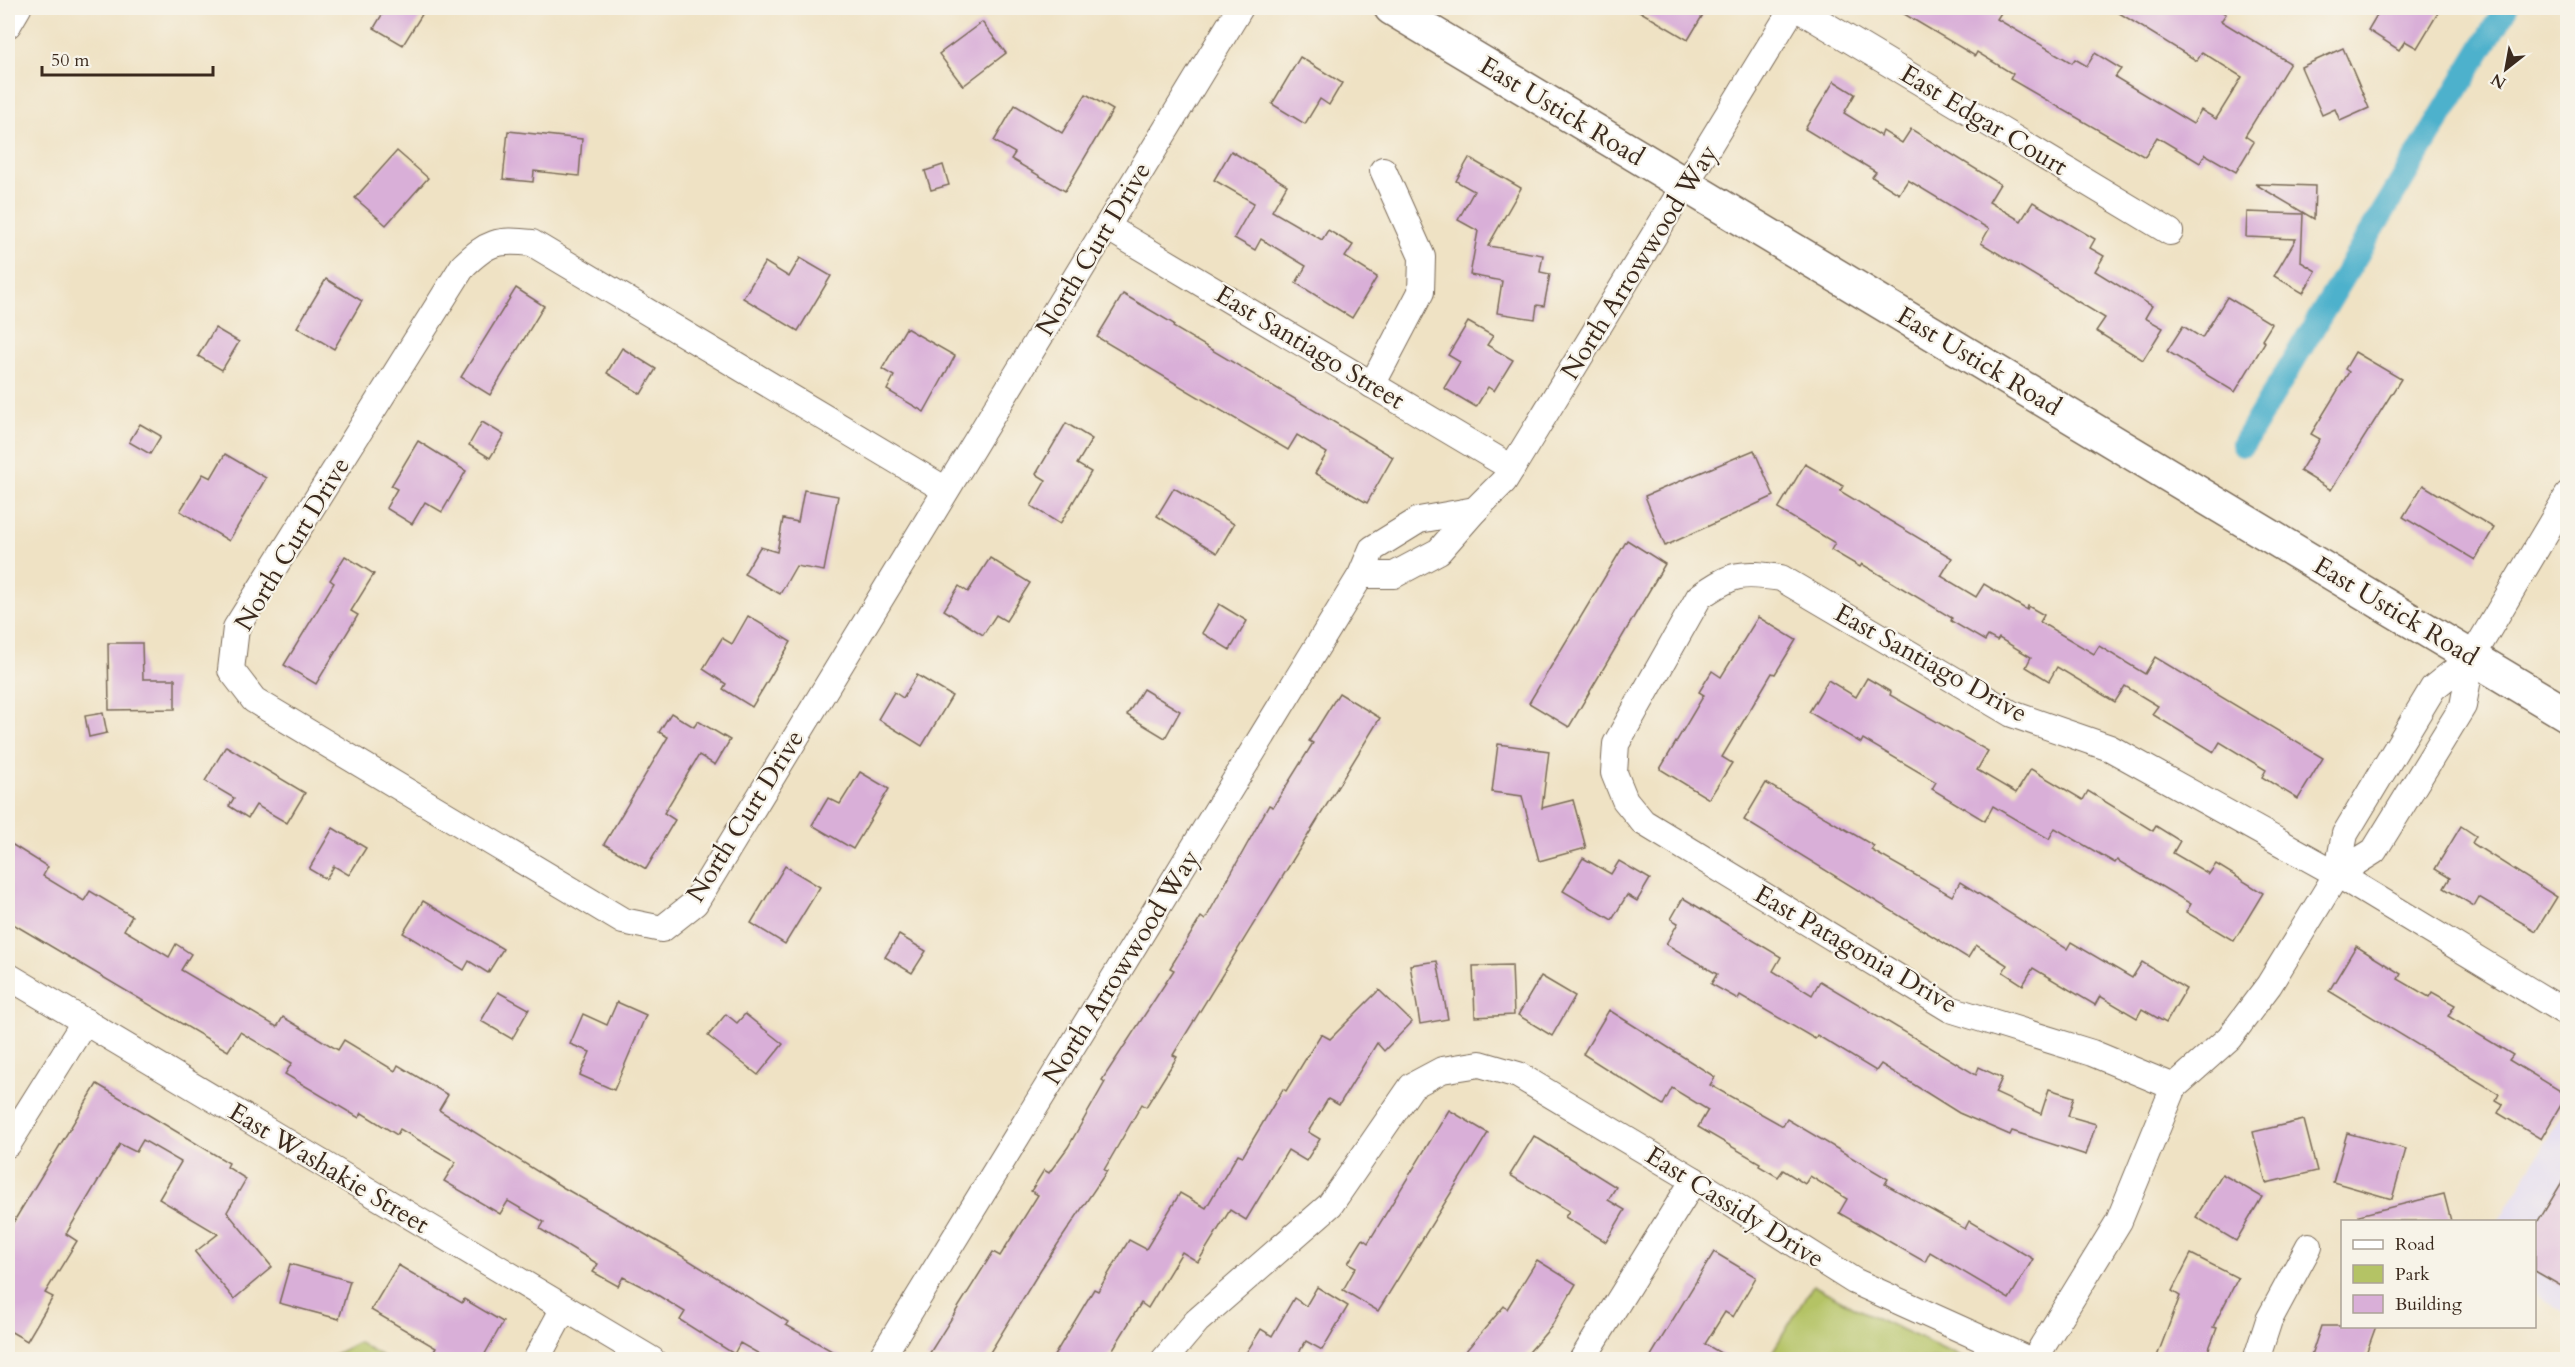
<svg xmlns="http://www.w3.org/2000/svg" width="2575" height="1367" font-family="Cardo,serif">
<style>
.built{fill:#ded5f5}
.green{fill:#b4c365;stroke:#787642;stroke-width:1.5}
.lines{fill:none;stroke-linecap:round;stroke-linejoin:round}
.canal{stroke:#4db1cc;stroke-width:24}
.building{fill:#d9afd8}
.minor-casing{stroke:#7a6a58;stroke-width:28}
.secondary-casing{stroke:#7a6a58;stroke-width:36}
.minor{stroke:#fff;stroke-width:26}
.secondary{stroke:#fff;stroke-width:33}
.labels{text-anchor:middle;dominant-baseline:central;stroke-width:4.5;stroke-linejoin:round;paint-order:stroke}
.street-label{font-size:26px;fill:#3b2a1e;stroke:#f7f3e8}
</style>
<rect width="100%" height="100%" fill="#f7f3e8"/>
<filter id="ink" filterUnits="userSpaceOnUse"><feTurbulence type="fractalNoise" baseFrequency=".0167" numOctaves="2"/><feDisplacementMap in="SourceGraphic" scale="12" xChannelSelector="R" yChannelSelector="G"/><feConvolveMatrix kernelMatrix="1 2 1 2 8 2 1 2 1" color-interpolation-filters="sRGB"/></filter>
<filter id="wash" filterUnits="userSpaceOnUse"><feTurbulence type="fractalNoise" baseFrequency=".008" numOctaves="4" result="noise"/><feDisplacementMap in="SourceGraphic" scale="24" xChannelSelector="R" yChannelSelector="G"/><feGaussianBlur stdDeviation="1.35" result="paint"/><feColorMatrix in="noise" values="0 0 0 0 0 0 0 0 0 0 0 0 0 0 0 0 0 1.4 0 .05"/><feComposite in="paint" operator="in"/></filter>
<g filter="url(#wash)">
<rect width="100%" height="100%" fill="#efe2c4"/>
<path class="built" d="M2567,1105V1314L2535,1294L2534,1222H2498Z"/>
<g class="green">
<path d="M1813,1285L1855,1308L1965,1359H1768Z"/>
<path d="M358,1342L387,1359H326Z"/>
</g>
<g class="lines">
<path class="canal" d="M2243,444L2506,8"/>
</g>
<g id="blocks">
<g class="building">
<path d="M386,8H426L403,45L374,28Z"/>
<path d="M1634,8H1707L1688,40Z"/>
<path d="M1894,8H2004L1997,19L2072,63L2075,59L2087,66L2095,53L2121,69L2115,77L2193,124L2201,110L2216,119L2242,77L2202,52L2197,61L2111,8H2216L2226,14L2221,21L2290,63L2245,136L2254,142L2236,172L2205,154L2200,163L2157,137L2145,157L2010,79L2013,74L1977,52L1975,56Z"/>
<path d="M2381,8H2441L2417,48L2405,41L2399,50L2368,30Z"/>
<path d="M982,22L1006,53L963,86L939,54Z"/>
<path d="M2343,48L2369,108L2340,121L2335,109L2322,115L2301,67Z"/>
<path d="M1300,57L1342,83L1329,105L1320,99L1305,124L1272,104Z"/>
<path d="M1834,81L1855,94L1844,113L1881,136L1883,131L1902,143L1911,129L2000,184L1989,202L2021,221L2033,202L2095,239L2090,248L2104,256L2095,271L2152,306L2145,318L2163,328L2143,360L2096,331L2105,318L1981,243L1989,229L1908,180L1899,194L1872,177L1876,172L1805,129Z"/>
<path d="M1086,94L1113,110L1065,191L1011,159L1015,153L994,141L1015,105L1062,133Z"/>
<path d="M508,131L582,139L579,176L534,171L533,182L503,179Z"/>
<path d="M397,151L428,178L386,225L355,198Z"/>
<path d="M1231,151L1287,185L1272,211L1322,240L1328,230L1353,245L1345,257L1377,277L1352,318L1296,283L1306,266L1261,239L1255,250L1234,238L1254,203L1214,180Z"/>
<path d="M1469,158L1521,188L1488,246L1543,255L1540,272L1550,274L1544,306L1537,305L1535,319L1497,313L1502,281L1470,275L1478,231L1458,220L1474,191L1456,181Z"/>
<path d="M943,165L949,185L931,190L925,171Z"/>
<path d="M2255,184L2315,186L2314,219Z"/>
<path d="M2247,212L2303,214L2301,262L2316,271L2303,293L2274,276L2296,239L2246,237Z"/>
<path d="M800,258L831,276L798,331L743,298L765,262L789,277Z"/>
<path d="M326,279L362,301L334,349L297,327Z"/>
<path d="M516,288L544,306L490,395L461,377Z"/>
<path d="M1123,294L1174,324L1173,327L1393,457L1367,503L1315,473L1327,453L1297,435L1288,450L1097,337Z"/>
<path d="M2227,297L2272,324L2262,340L2265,342L2235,392L2167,351L2183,326L2202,338Z"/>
<path d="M1468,322L1493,336L1487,345L1513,360L1494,391L1488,387L1476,407L1444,388L1460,362L1448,355Z"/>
<path d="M215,328L239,342L222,370L198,356Z"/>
<path d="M906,328L955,356L924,412L887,390L894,376L882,369Z"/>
<path d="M622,348L656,369L641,394L607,373Z"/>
<path d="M2355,352L2401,379L2331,490L2300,471L2320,439L2311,434L2349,372L2345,369Z"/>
<path d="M482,422L504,435L490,458L469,445Z"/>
<path d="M1066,423L1092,439L1077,464L1091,472L1060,524L1031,506L1046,480L1036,474Z"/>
<path d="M140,424L161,436L150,454L129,442Z"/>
<path d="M418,441L466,471L442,512L425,502L412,524L386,508L397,489L391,486Z"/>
<path d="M1754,450L1774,496L1665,546L1645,496Z"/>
<path d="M225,454L266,478L229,541L180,511L203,474L211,478Z"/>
<path d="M1805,464L1843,486L1840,491L1952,558L1941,576L1976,597L1984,584L2027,610L2028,606L2044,615L2040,622L2094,654L2099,646L2145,674L2155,657L2323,758L2298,799L2262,777L2266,770L2220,742L2214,752L2152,714L2158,706L2125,686L2115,702L2057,667L2049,681L2026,667L2031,657L1999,638L1997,641L1988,636L1985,641L1951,621L1952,618L1862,564L1860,567L1831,550L1835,543L1778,509Z"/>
<path d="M2423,485L2494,528L2475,560L2403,517Z"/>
<path d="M1174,488L1234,524L1217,553L1157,516Z"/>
<path d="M804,490L838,496L824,571L796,566L780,594L744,574L760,547L777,552L783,519L798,522Z"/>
<path d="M1627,540L1665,564L1569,727L1529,703Z"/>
<path d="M345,556L374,574L351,611L358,615L316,684L284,665L334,583L330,580Z"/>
<path d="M990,558L1030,583L1006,621L996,615L983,635L944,610L959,586L968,592Z"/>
<path d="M1219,604L1247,621L1230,650L1202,633Z"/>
<path d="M748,616L791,642L752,707L723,689L726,684L703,669L722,638L732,644Z"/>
<path d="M1758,617L1796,640L1775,674L1772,673L1722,757L1732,763L1709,799L1660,769L1704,695L1699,692L1712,671L1721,677Z"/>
<path d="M108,643H142L143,679H175V709L109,710Z"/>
<path d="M917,675L952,696L922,746L878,719L894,692L903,698Z"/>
<path d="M1867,678L1891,692L1890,695L1988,751L1977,770L2016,793L2031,769L2083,800L2088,791L2153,831L2156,826L2180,841L2173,853L2209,874L2216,864L2263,893L2234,941L2186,912L2191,904L2117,860L2115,863L2055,828L2049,839L1993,806L1985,821L1932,789L1936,782L1863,739L1861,743L1809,712L1828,680L1856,697Z"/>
<path d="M1143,689L1180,711L1165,738L1127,715Z"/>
<path d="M1339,693L1380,718L1173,1055L1177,1057L1146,1107L1142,1104L1104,1170L1107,1171L1041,1269L986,1359H926L993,1252L1000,1256L1038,1195L1031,1191L1044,1170L1049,1173L1068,1147L1105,1082L1102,1080L1174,970L1170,968L1201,917L1205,920L1269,805L1273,807L1313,743L1309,741Z"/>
<path d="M103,713L107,733L89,737L85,716Z"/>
<path d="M671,713L694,727L698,721L730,740L715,765L699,755L664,813L675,820L646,869L604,844L668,737L659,732Z"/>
<path d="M1498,744L1549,751L1542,808L1573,800L1586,848L1539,861L1522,796L1492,792Z"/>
<path d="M226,746L305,793L287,823L256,805L248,818L229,806L234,798L205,781Z"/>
<path d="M860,772L889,789L853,849L812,825L828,798L840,804Z"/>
<path d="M1766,783L1874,846L1871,850L1952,896L1960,882L2067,949L2071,942L2132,978L2142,962L2186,989L2166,1023L2142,1009L2137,1018L2100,996L2095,1005L2033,968L2023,985L2003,972L2007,965L1976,945L1968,958L1744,820Z"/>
<path d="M2461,826L2476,836L2472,843L2557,897L2536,931L2479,897L2474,906L2444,888L2450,878L2435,869Z"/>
<path d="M333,828L366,848L349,875L334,866L326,879L309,869Z"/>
<path d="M8,842L48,867L43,876L84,901L90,891L132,916L124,930L169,957L176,944L191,954L181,970L277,1027L283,1017L338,1050L344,1040L395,1071L398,1065L448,1095L439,1110L564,1188L674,1251L788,1322L786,1325L846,1359H768L740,1343L734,1354L680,1320L685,1312L651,1291L623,1277L618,1286L593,1272L598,1264L540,1229L544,1222L508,1201L500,1214L444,1181L456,1162L400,1129L397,1135L362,1113L359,1118L285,1074L292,1063L240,1032L228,1051L8,921Z"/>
<path d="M1583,858L1611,874L1619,861L1650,879L1637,901L1627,895L1612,920L1563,891Z"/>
<path d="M785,866L820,887L785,944L751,923Z"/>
<path d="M1683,898L1781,957L1773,971L1812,995L1820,981L1976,1075L1979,1067L2002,1078L1995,1093L2041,1114L2049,1089L2074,1097L2068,1116L2096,1124L2086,1155L2012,1131L2010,1135L1959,1113L1881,1064L1876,1071L1817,1035L1815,1039L1740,995L1738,999L1711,984L1717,974L1666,944L1678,923L1671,919Z"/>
<path d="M423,901L503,949L488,973L469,961L464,970L403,933Z"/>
<path d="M899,935L926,951L912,973L885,957Z"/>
<path d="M2356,946L2401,974L2398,979L2429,997L2432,992L2455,1005L2448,1016L2513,1055L2509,1060L2567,1095L2541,1139L2498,1113L2503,1104L2496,1100L2499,1094L2329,991Z"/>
<path d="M1437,961L1448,1019L1420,1024L1410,965Z"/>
<path d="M1512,965L1514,1015L1475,1017L1473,966Z"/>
<path d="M1541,976L1575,996L1552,1036L1518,1015Z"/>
<path d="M1379,990L1412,1022L1384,1051L1377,1043L1339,1105L1328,1099L1308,1132L1320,1139L1306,1161L1288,1150L1246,1220L1230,1210L1198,1262L1182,1252L1148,1308L1141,1303L1107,1359H1052L1094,1289L1098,1291L1129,1240L1146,1249L1180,1193L1206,1208L1238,1154L1243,1156L1283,1089L1286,1091L1321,1034L1330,1039Z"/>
<path d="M498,992L529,1009L512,1039L481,1021Z"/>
<path d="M617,1002L646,1015L614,1090L580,1075L590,1052L570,1044L583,1014L607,1025Z"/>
<path d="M1609,1010L1715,1077L1710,1085L1783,1126L1787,1119L1888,1179L1885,1184L1965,1229L1969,1221L2033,1259L2009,1299L1930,1252L1925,1262L1839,1213L1847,1199L1810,1176L1805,1184L1783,1170L1778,1177L1759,1166L1760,1163L1698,1127L1708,1110L1672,1088L1663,1105L1583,1054Z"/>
<path d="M726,1014L737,1023L745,1014L783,1044L758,1075L708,1036Z"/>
<path d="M97,1084L229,1163L227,1167L246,1179L227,1212L272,1267L234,1299L195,1252L218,1234L159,1199L181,1162L143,1140L136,1152L120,1144L66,1234L77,1241L45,1293L53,1297L27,1341L8,1330V1231Z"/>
<path d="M1449,1110L1488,1133L1378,1311L1343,1290L1356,1267L1348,1263L1363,1239L1368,1243Z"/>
<path d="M2304,1120L2317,1171L2266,1183L2253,1132Z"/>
<path d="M2347,1133L2406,1149L2392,1199L2333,1182Z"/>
<path d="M1534,1136L1616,1187L1608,1200L1625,1210L1606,1242L1565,1217L1569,1211L1510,1175Z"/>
<path d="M2568,1172V1290L2535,1271V1227Z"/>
<path d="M2222,1174L2262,1197L2236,1241L2196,1217Z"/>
<path d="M2444,1194L2451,1221H2360L2359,1215Z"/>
<path d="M1714,1252L1756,1277L1733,1317L1725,1312L1705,1344L1731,1359H1649Z"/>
<path d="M2191,1254L2238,1278L2213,1327L2217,1328L2205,1359H2156L2180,1296L2172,1291Z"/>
<path d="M1537,1260L1576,1284L1551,1327L1523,1359H1459L1504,1306L1507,1309Z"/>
<path d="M290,1264L350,1281L339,1319L279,1303Z"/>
<path d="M398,1265L462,1303L464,1299L503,1322L482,1359H429L436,1348L371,1310Z"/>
<path d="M1317,1287L1348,1306L1322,1350L1306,1341L1295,1359H1255L1246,1353L1261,1329L1272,1336L1294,1298L1306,1306Z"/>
<path d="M2321,1326H2376L2364,1359H2310Z"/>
</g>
</g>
</g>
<g filter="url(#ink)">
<use href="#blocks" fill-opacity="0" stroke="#7a6a58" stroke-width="1.5"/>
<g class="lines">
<defs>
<g id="minor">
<path d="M1797,8L2170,232"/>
<path d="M8,25L18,8"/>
<path d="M1107,227L1512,468"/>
<path d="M1372,385L1421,292L1422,257L1383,170"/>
<path d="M946,490L532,243C497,239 488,242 463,266L236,628L231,670L254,700L623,921L662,929L695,903L1240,8"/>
<path d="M1475,510L1504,481L1793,8"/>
<path d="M2472,657L2433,688L2345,834L2337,874L2374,851L2463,706L2472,657L2568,495"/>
<path d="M8,976L652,1360"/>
<path d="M2174,1087L2092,1053L1950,1009L1643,822L1625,800L1614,773L1616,744L1699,597C1733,573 1741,572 1781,578L2012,714L2110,748L2337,874L2563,1011"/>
<path d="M8,1144L85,1021"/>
<path d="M536,1360L564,1308"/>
<path d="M880,1360L1361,575L1372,549L1419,520L1475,510L1439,551L1394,575H1361"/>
<path d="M1164,1360L1197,1321L1330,1205L1412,1086L1442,1070L1480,1064L1518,1075L1694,1180L1854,1281L2029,1360"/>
<path d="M1582,1360L1694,1180"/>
<path d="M2034,1360L2119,1221L2174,1087L2229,1038L2269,985L2337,874"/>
<path d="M2256,1360L2269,1320L2309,1246"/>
</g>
<path id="secondary" d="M1391,8L2568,715"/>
</defs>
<use href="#minor" class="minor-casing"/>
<use href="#secondary" class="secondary-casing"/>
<use href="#minor" class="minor"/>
<use href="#secondary" class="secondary"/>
</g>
</g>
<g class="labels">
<g class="street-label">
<text transform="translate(1562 111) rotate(31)">East Ustick Road</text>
<text transform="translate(1984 120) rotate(31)">East Edgar Court</text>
<text transform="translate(1093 249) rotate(-59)">North Curt Drive</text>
<text transform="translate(1639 262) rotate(-58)">North Arrowwood Way</text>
<text transform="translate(1310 347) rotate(31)">East Santiago Street</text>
<text transform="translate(1979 361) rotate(31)">East Ustick Road</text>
<text transform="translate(292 544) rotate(-59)">North Curt Drive</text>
<text transform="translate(2396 611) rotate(31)">East Ustick Road</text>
<text transform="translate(1931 663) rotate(29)">East Santiago Drive</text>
<text transform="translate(745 816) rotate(-58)">North Curt Drive</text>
<text transform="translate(1856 949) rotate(30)">East Patagonia Drive</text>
<text transform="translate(1121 967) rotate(-58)">North Arrowwood Way</text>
<text transform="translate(329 1168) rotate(31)">East Washakie Street</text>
<text transform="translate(1735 1207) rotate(32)">East Cassidy Drive</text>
</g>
</g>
<rect width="2575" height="1367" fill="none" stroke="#f7f3e8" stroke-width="30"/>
<rect x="2341" y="1220" width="195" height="108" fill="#f7f3e8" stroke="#aca397" stroke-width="1.5"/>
<rect x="2353" y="1240" width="30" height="9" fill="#ffffff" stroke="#aca397" stroke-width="1.5"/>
<text x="2395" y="1250" font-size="18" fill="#3b2a1e">Road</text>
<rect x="2353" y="1265" width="30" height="18" fill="#b4c365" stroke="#aca397" stroke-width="1.5"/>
<text x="2395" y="1280" font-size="18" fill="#3b2a1e">Park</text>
<rect x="2353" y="1295" width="30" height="18" fill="#d9afd8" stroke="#aca397" stroke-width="1.5"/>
<text x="2395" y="1310" font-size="18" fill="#3b2a1e">Building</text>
<g transform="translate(2506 69) rotate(211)" stroke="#f7f3e8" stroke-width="4.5" paint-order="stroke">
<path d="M0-4.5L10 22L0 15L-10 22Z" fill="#3b2a1e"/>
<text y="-9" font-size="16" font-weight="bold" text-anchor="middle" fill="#3b2a1e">N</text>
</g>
<path d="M42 66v9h171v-9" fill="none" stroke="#3b2a1e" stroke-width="3"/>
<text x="51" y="66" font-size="18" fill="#3b2a1e" stroke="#f7f3e8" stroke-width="4.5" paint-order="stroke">50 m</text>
</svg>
